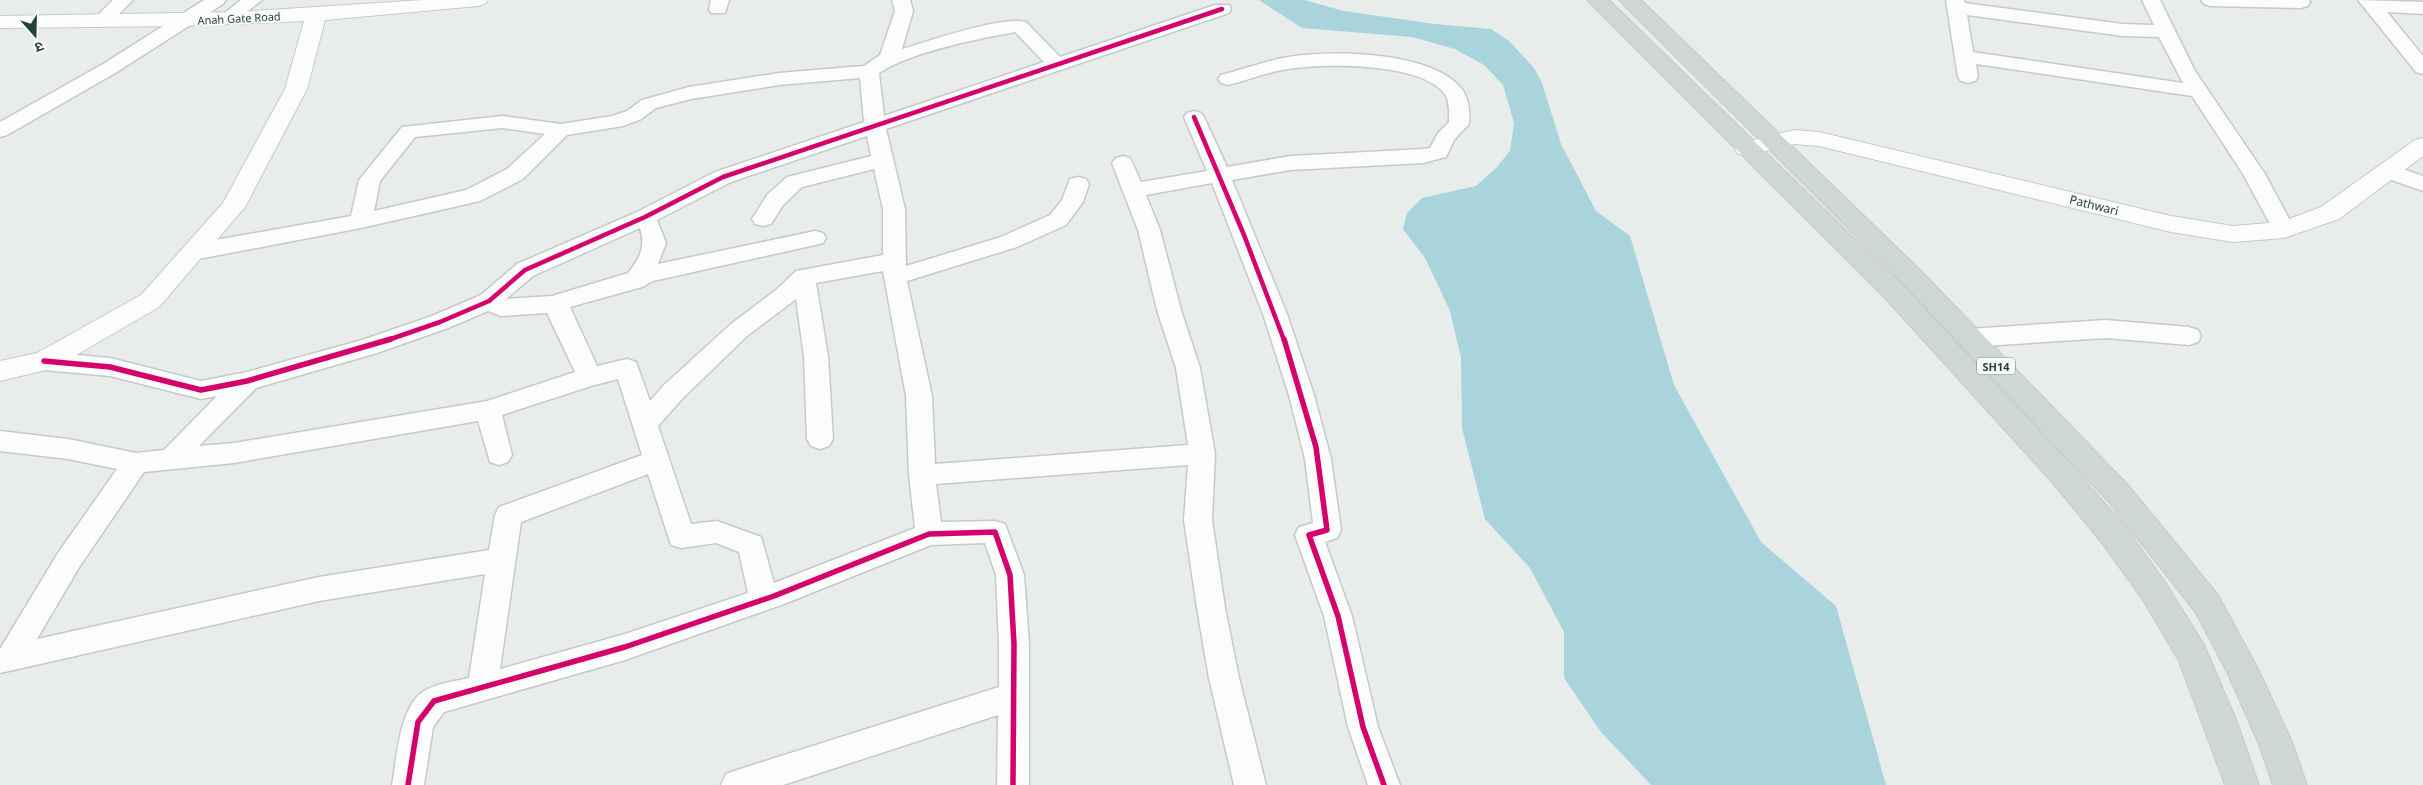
<svg xmlns="http://www.w3.org/2000/svg" width="2423" height="785" font-family="'Noto Sans','Noto Sans Devanagari',sans-serif">
<style>
.water{fill:#a9d4db}
.lines{fill:none;stroke-linecap:round;stroke-linejoin:round}
.street-casing{stroke:#c5cac8;stroke-width:3}
.secondary-casing{stroke:#c3cbc8;stroke-width:2}
.primary-casing{stroke:#c3ccc9;stroke-width:2}
.street{fill:#fcfcfc;fill-rule:evenodd}
.secondary{fill:#fcfcfc;fill-rule:evenodd}
.primary{fill:#cfd7d5;fill-rule:evenodd}
.cycleway-far1-casing{stroke:#f7fbf9;stroke-width:7}
.cycleway-casing{stroke:#f7fbf9;stroke-width:9}
.cycleway-far1{stroke:#d6006c;stroke-width:4.5}
.cycleway{stroke:#d6006c;stroke-width:5.5}
.labels{text-anchor:middle;dominant-baseline:central;stroke-width:4;stroke-linejoin:round;paint-order:stroke}
.far-street-label{font-size:11px;fill:#24423a;stroke:#f7fbf9}
.shield{fill:#f7fbf9;stroke:#637a73;stroke-width:1}
.shield-label{font-size:11px;font-weight:bold;fill:#24423a}
.street-label{font-size:12px;fill:#24423a;stroke:#f7fbf9}
</style>
<rect width="100%" height="100%" fill="#e8edeb"/>
<path class="water" d="M1259,0H1304L1344,11L1435,24L1491,29L1509,41L1534,68L1542,83L1561,144L1596,211L1630,236L1674,385L1761,542L1836,606L1886,785H1651L1601,732L1564,678V632L1530,568L1485,519L1462,428L1461,358L1450,311L1425,258L1403,229L1407,213L1422,198L1476,186L1496,168L1510,151L1514,123L1503,85L1484,65L1455,49L1412,37L1302,28Z"/>
<g class="lines">
<defs>
<g id="street">
<path d="M113,0H133L107,26H93L91,22Z"/>
<path d="M204,0H226L223,4L117,72L7,135L0,137V122L103,64Z"/>
<path d="M241,0H262L233,23H219L217,19Z"/>
<path d="M711,0H729L725,13H711L709,9Z"/>
<path d="M892,0H910L913,11L902,49C930,41 1000,16 1026,22L1060,57L1215,5H1229L1231,9L1229,13L886,129L905,209L906,266L1001,237L1050,215L1062,200L1070,179L1078,177L1086,179L1089,184L1083,202L1066,225L1017,247L907,281L932,396L935,464L1188,445L1176,368L1157,310L1138,230L1112,163L1116,158L1123,156L1130,158L1141,182L1207,171L1184,117L1187,113L1194,111L1201,113L1204,117L1227,167L1290,156L1423,149L1430,148L1438,133L1449,122C1449,114 1450,104 1446,96C1426,62 1322,63 1288,69C1267,72 1248,80 1228,85L1221,83L1218,79L1221,75C1243,69 1265,61 1288,57C1332,50 1430,51 1461,88C1469,98 1470,111 1469,124L1454,140L1446,157L1423,163L1290,170L1232,180L1287,314L1314,395L1331,459L1341,530L1337,538L1325,542L1352,616L1378,727L1400,785H1368L1348,727L1324,616L1295,535L1299,527L1313,523L1305,459L1289,395L1263,314L1212,183L1146,195L1160,230L1181,310L1200,368L1215,454L1212,520L1225,608L1239,678L1266,785H1234L1209,678L1197,608L1184,520L1188,465L936,484L941,522L995,521L1005,524L1024,575L1029,644V785H997L998,715L783,785H721L726,774L737,770L999,687V644L996,575L985,543L931,545L784,604L625,660L444,712L433,727L424,785H392C397,758 399,707 424,691C437,683 456,681 469,678L485,574L319,601L0,673V649L58,553L117,469L68,459L0,451V431L68,439L136,453L164,450L217,396L201,399L110,376L44,370L35,367L32,361L35,355L44,352L110,358L201,381L247,372L362,340L432,316L481,295L517,264L637,212L715,172L864,122L860,78L779,85L691,99L656,108L641,119L623,126L567,135L523,179L480,201L361,228L193,260L185,257L182,252L185,247L193,244L351,216L359,180L402,127L502,116L561,124L612,116L627,111L642,100L689,87L779,73L864,66L880,55L895,11ZM1015,32L1044,62L884,116L879,73C911,52 976,39 1015,32ZM502,128L545,134L507,169L466,190L374,211L380,181L415,137ZM867,136L871,156L787,177L767,195L752,219L755,224L763,226L771,224L783,205L802,187L874,169L883,209V255L796,271L776,290L731,324L664,385L650,401L636,362L627,359L597,366L570,307L642,287L653,281L815,245L823,243L826,238L823,233L815,231L658,264L666,243L657,220L731,182ZM640,228C646,247 640,258 628,273L552,296L506,299L533,276ZM883,271L906,396L909,475L915,528L774,583L761,537L717,521L691,524L658,426L682,399L747,336L796,299L804,356L807,439L811,446L820,449L829,446L833,439L828,356L816,283ZM488,311L501,316L547,313L575,372L487,401L234,443L199,446L256,388L377,353L448,328ZM618,379L642,455L499,507L495,515L489,550L319,577L37,639L78,569L144,472L234,463L478,421L490,462L499,465L508,462L512,455L502,415L591,386ZM648,474L671,545L681,548L716,543L739,552L748,593L625,634L500,669L521,522Z"/>
<path d="M1946,0H1964L1965,3L2123,24L2154,25L2142,0H2160L2195,71L2265,174L2295,230L2292,235L2284,237L2276,235L2243,174L2192,96L1976,64L1978,77L1975,81L1968,83L1961,81L1958,77ZM1967,15L2123,36L2159,37L2183,83L1973,52Z"/>
<path d="M2201,0H2309L2310,2L2308,6L2301,8L2210,6L2204,4Z"/>
<path d="M2358,0L2423,2V14L2387,12L2423,56V74L2416,72Z"/>
<path d="M2388,164L2423,176V191L2380,176L2377,171L2380,166Z"/>
<path d="M2106,320L2189,327L2198,330L2201,336L2198,342L2189,345L2106,338L1969,347L1960,344L1957,338L1960,332L1969,329Z"/>
</g>
<g id="secondary">
<path d="M423,0H488L485,4L478,6L325,20L307,89L245,207L159,307L54,368L0,381V361L37,353L141,295L223,203L285,89L304,21L180,26L0,28V16L239,12Z"/>
<path d="M1794,130L1819,132L2171,216L2233,226L2281,222L2321,207L2415,140L2423,138V156L2339,219L2284,238L2233,242L2171,232L1819,146L1794,144L1746,156L1738,154L1735,149L1738,144Z"/>
</g>
<g id="primary">
<path d="M1587,0H1609L1904,287L2072,466L2124,525L2165,582L2204,645L2237,722L2259,785H2225L2179,661L2143,600L2102,543L2052,482L1886,299Z"/>
<path d="M1619,0H1641L1920,270L2128,485L2218,595L2257,667L2292,742L2307,785H2273L2258,742L2228,674L2196,613L2108,501L1902,282Z"/>
</g>
</defs>
<use href="#street" class="street-casing"/>
<use href="#secondary" class="secondary-casing"/>
<use href="#primary" class="primary-casing"/>
<use href="#street" class="street"/>
<use href="#secondary" class="secondary"/>
<use href="#primary" class="primary"/>
<defs>
<g id="cycleway-far1">
<path d="M1194,117L1244,235L1284,340"/>
<path d="M388,340L440,322L489,301L525,270L645,217L723,177L1222,9"/>
</g>
<g id="cycleway">
<path d="M1284,339L1316,447L1327,530L1309,535L1338,616L1363,727L1384,785"/>
<path d="M44,361L110,367L201,390L247,381L391,339"/>
<path d="M408,785L418,722L434,701L625,647L774,596L929,534L995,532L1010,575L1014,644L1013,785"/>
</g>
</defs>
<use href="#cycleway-far1" class="cycleway-far1-casing"/>
<use href="#cycleway" class="cycleway-casing"/>
<use href="#cycleway-far1" class="cycleway-far1"/>
<use href="#cycleway" class="cycleway"/>
</g>
<g class="labels">
<g class="far-street-label">
<text transform="translate(239 18) rotate(-3)">Anah Gate Road</text>
</g>
<rect class="shield" x="1977" y="357.5" width="38" height="17" rx="4"/>
<g class="shield-label">
<text x="1996" y="366">SH14</text>
</g>
<g class="street-label">
<text transform="translate(2094 205) rotate(14)">Pathwari</text>
</g>
</g>
<g transform="translate(35 35) rotate(160)" stroke="#f7fbf9" stroke-width="4" paint-order="stroke">
<path d="M0-4L9 19L0 12L-9 19Z" fill="#24423a"/>
<text y="-8" font-size="14" font-weight="bold" text-anchor="middle" fill="#24423a">उ</text>
</g>
</svg>
